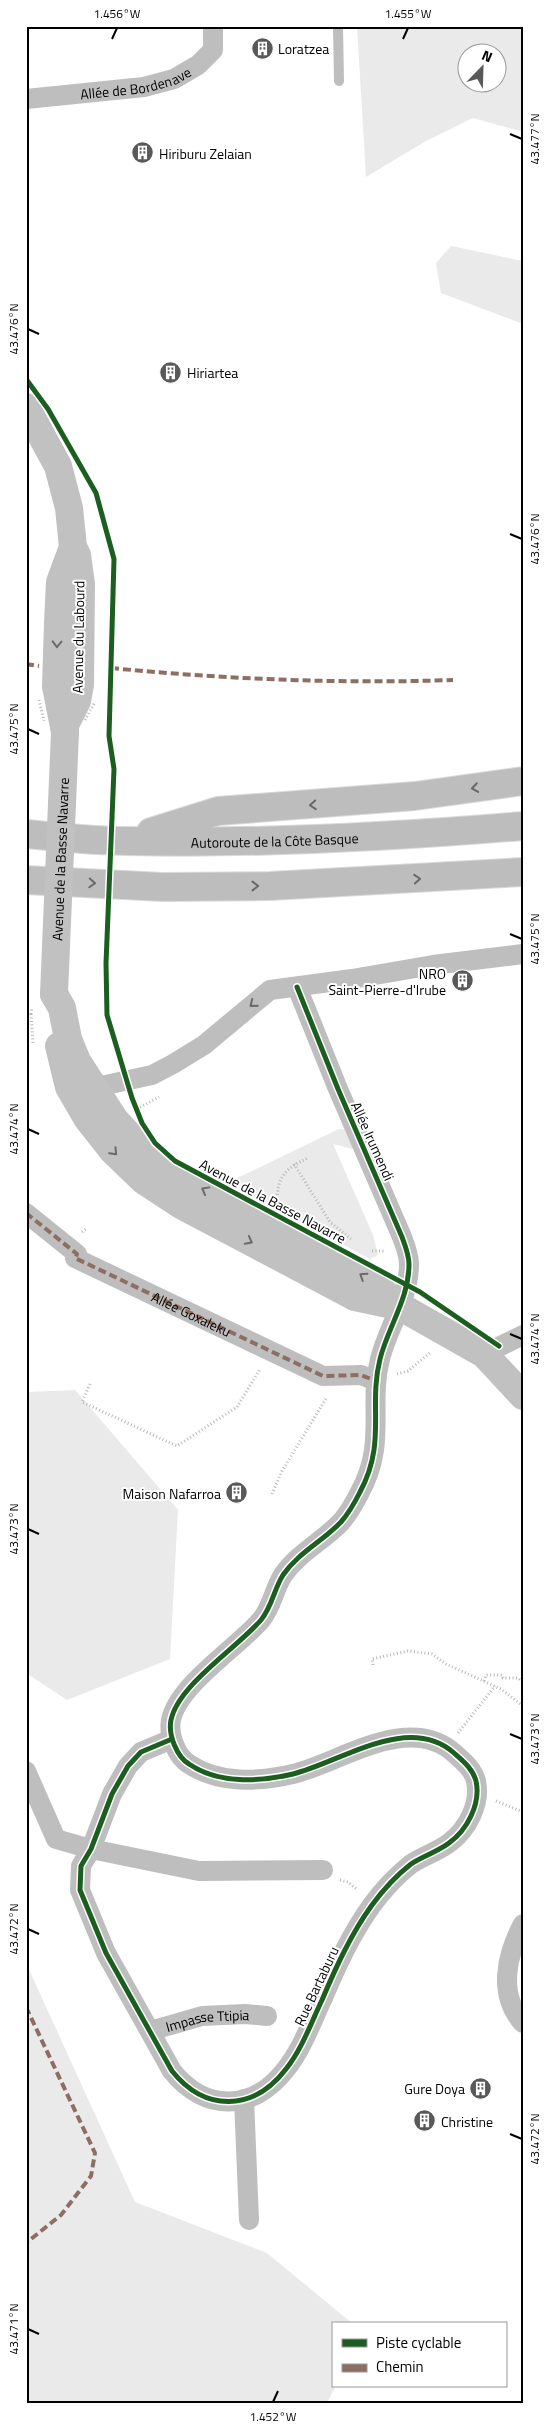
<svg xmlns="http://www.w3.org/2000/svg" width="549" height="2430" font-family="'Titillium Web',sans-serif">
<style>
.green{fill:#eaeaea;fill-rule:evenodd}
.lines{fill:none;stroke-linecap:round;stroke-linejoin:round}
.highway-casing{stroke:#dbdbdb;stroke-width:30}
.path{stroke:#b8b8b8;stroke-width:3;stroke-dasharray:1 2.5;stroke-linecap:butt}
.lane{stroke:#bebebe;stroke-width:10}
.street{stroke:#bebebe;stroke-width:20}
.secondary{stroke:#c1c1c1;stroke-width:28}
.highway{stroke:#bdbdbd;stroke-width:28}
.path-bridge{stroke:#b8b8b8;stroke-width:3;stroke-dasharray:1 2.5;stroke-linecap:butt}
.secondary-bridge{stroke:#c1c1c1;stroke-width:28}
.quiet{stroke:#8d6e63;stroke-width:4;stroke-dasharray:8 4;stroke-linecap:butt}
.cycleway-casing{stroke:#fff;stroke-width:8}
.cycleway{stroke:#1b5e20;stroke-width:5}
.oneway{stroke:#6a6a6a}
.oneway2{stroke:#686868}
.ticks{fill:none;stroke:#000;stroke-width:2}
.labels{text-anchor:middle;dominant-baseline:central;stroke-width:4;stroke-linejoin:round;paint-order:stroke}
.poi-label{font-size:14px;fill:#000;stroke:#fff;text-anchor:start}
.street-label{font-size:14px;fill:#000;stroke:#fff}
.neatline{fill:none;stroke:#000;stroke-width:2}
.ticks-label{font-size:12px;text-anchor:middle;fill:#000}
</style>
<rect width="100%" height="100%" fill="#fff"/>
<g class="green">
<path d="M357,26H523V132L473,118L426,141L366,177ZM466,52H496V82H466Z"/>
<path d="M451,246L523,261V324L441,293L436,263Z"/>
<path d="M339,1129L348,1130L356,1150L333,1144L373,1235L378,1255L370,1259L227,1183Z"/>
<path d="M75,1390L178,1510L170,1659L67,1700L26,1673V1392Z"/>
<path d="M26,1963L135,2202L267,2253L353,2324H333V2386H336L326,2404H26Z"/>
</g>
<g class="lines">
<defs>
<g id="highway">
<path d="M151,832L218,811L415,796L523,781"/>
<path id="s3" d="M26,834C59,837 92,841 125,841C257,844 391,837 523,826"/>
<path d="M26,880L163,887L270,886L523,872"/>
</g>
</defs>
<use href="#highway" class="highway-casing"/>
<g class="path">
<path d="M31,1014L33,1043"/>
<path d="M137,1109L159,1097"/>
<path d="M294,1164L330,1222L351,1239"/>
<path d="M277,1202C277,1176 286,1168 308,1158"/>
<path d="M82,1232L87,1228"/>
<path d="M372,1251H385"/>
<path d="M397,1374L408,1371L431,1352"/>
<path d="M90,1384L82,1402L177,1446L237,1407L260,1369"/>
<path d="M272,1494L282,1471L327,1397"/>
<path d="M373,1665L372,1659L408,1651L432,1654L446,1664L501,1689L523,1706"/>
<path d="M484,1681L486,1675H502L503,1678H518L523,1682"/>
<path d="M458,1733L495,1686"/>
<path d="M496,1801L523,1812"/>
<path d="M340,1880L348,1882L358,1890"/>
</g>
<path class="lane" d="M338,26L339,81"/>
<g class="street">
<path id="s1" d="M26,99L144,87L174,79L198,65L213,50V26"/>
<path d="M92,1102L96,1089L101,1086L152,1075L173,1064L204,1045L270,990L352,979L433,965L523,954"/>
<path d="M26,1213L77,1254L75,1258L323,1376L361,1375L376,1381"/>
<path d="M484,1354L523,1335"/>
<path d="M172,1739L141,1752L128,1766L112,1794L91,1849L81,1866L80,1890L106,1953L172,2071C205,2112 253,2112 286,2069C302,2049 311,2023 322,2000C336,1967 351,1934 372,1905C383,1890 397,1875 411,1864C423,1856 437,1852 449,1843C467,1830 481,1804 476,1781C473,1769 463,1761 454,1753C408,1713 341,1762 293,1774C259,1782 218,1784 189,1764C177,1757 168,1735 171,1720C178,1685 238,1647 261,1620C272,1607 274,1589 283,1575C298,1553 323,1541 341,1522C348,1514 355,1502 360,1492C387,1442 368,1407 380,1359C388,1327 409,1299 409,1264C409,1255 405,1245 402,1237L338,1089L297,987"/>
<path d="M26,1771L56,1839L91,1849L199,1871L323,1870"/>
<path d="M523,1924C507,1954 497,1994 523,2023"/>
<path id="s2" d="M150,2031L202,2016L245,2014L267,2016"/>
<path d="M244,2099L249,2220"/>
</g>
<g class="secondary">
<path d="M26,407L58,466L69,508L73,547L77,555L81,584L80,685L77,701L65,725"/>
<path d="M65,732L56,686L58,623L60,582L73,547"/>
<path d="M54,994L62,1008L68,1039L77,1061L115,1120L142,1149L170,1170L202,1189L365,1277L401,1307L484,1354L523,1396"/>
<path d="M59,1046L69,1087L87,1118L113,1151L143,1180L181,1205L355,1297L397,1306"/>
</g>
<use href="#highway" class="highway"/>
<g class="path-bridge">
<path d="M39,700L44,721"/>
<path d="M85,720L95,702"/>
<path d="M31,1014L32,1007"/>
</g>
<path class="secondary-bridge" id="s4" d="M54,994L65,732"/>
<g class="quiet">
<path d="M26,664L39,666"/>
<path d="M111,668C224,679 338,684 453,680"/>
<path id="s5" d="M26,1213L77,1254L75,1258L323,1376L361,1375L376,1381"/>
<path d="M26,2007L95,2153L91,2176L61,2215L26,2243"/>
</g>
<defs>
<g id="cycleway">
<path d="M26,379L48,409L96,493L114,559L109,736L114,769L106,963L107,1015L132,1098L142,1123L155,1143L175,1161L420,1292L499,1346"/>
<path d="M172,1739L141,1752L128,1766L112,1794L91,1849L81,1866L80,1890L106,1953L172,2071C205,2112 253,2112 286,2069C302,2049 311,2023 322,2000C336,1967 351,1934 372,1905C383,1890 397,1875 411,1864C423,1856 437,1852 449,1843C467,1830 481,1804 476,1781C473,1769 463,1761 454,1753C408,1713 341,1762 293,1774C259,1782 218,1784 189,1764C177,1757 168,1735 171,1720C178,1685 238,1647 261,1620C272,1607 274,1589 283,1575C298,1553 323,1541 341,1522C348,1514 355,1502 360,1492C387,1442 368,1407 380,1359C388,1327 409,1299 409,1264C409,1255 405,1245 402,1237L338,1089L297,987"/>
</g>
</defs>
<use href="#cycleway" class="cycleway-casing"/>
<use href="#cycleway" class="cycleway"/>
</g>
<defs><path id="oneway-chevron" d="M-2-3.5L2.5 0L-2 3.5" fill="none" stroke-width="1.6" stroke-linecap="round" stroke-linejoin="round" transform="scale(1.25)"/></defs>
<g class="oneway">
<use href="#oneway-chevron" transform="translate(57 644) rotate(92)"/>
<use href="#oneway-chevron" transform="translate(114 1152) rotate(46)"/>
<use href="#oneway-chevron" transform="translate(205 1190) rotate(-151)"/>
<use href="#oneway-chevron" transform="translate(249 1241) rotate(28)"/>
<use href="#oneway-chevron" transform="translate(363 1276) rotate(-147)"/>
</g>
<g class="oneway2">
<use href="#oneway-chevron" transform="translate(475 788) rotate(172)"/>
<use href="#oneway-chevron" transform="translate(313 805) rotate(176)"/>
<use href="#oneway-chevron" transform="translate(417 879) rotate(-4)"/>
<use href="#oneway-chevron" transform="translate(92 883) rotate(3)"/>
<use href="#oneway-chevron" transform="translate(255 886)"/>
<use href="#oneway-chevron" transform="translate(253 1004) rotate(141)"/>
</g>
<path class="ticks" d="M112,39L117,28M403,39L408,28M510,134L522,139M28,329L39,334M510,534L522,539M28,729L39,734M510,934L522,939M28,1129L39,1134M510,1334L522,1339M28,1529L39,1534M510,1734L522,1739M28,1929L39,1934M510,2134L522,2139M28,2329L39,2334M273,2402L278,2391"/>
<defs>
<symbol id="building-disc" viewBox="-11 -11 22 22"><circle r="9.5" fill="#595959" stroke="#fff"/><path d="M-4-6H4V6H1V3H-1V6H-4ZM-2.5-4.3h1.7v1.8h-1.7ZM.8-4.3h1.7v1.8H.8ZM-2.5-1h1.7V.8h-1.7ZM.8-1h1.7V.8H.8Z" fill="#fff"/></symbol>
</defs>
<g fill-rule="evenodd">
<use href="#building-disc" x="250" y="36" width="25" height="25"/>
<use href="#building-disc" x="130" y="140" width="25" height="25"/>
<use href="#building-disc" x="158" y="360" width="25" height="25"/>
<use href="#building-disc" x="450" y="968" width="25" height="25"/>
<use href="#building-disc" x="224" y="1480" width="25" height="25"/>
<use href="#building-disc" x="468" y="2076" width="25" height="25"/>
<use href="#building-disc" x="412" y="2108" width="25" height="25"/>
</g>
<g class="labels">
<g class="poi-label">
<text x="278" y="48">Loratzea</text>
<text x="159" y="153">Hiriburu Zelaian</text>
<text x="187" y="372">Hiriartea</text>
<text x="446" y="973" text-anchor="end">NRO<tspan x="446" dy="16">Saint-Pierre-d'Irube</tspan></text>
<text x="221" y="1493" text-anchor="end">Maison Nafarroa</text>
<text x="465" y="2088" text-anchor="end">Gure Doya</text>
<text x="441" y="2121">Christine</text>
</g>
<g class="street-label">
<text stroke="none"><textPath href="#s1" startOffset="111">Allée de Bordenave</textPath></text>
<text transform="translate(78 637) rotate(-89)">Avenue du Labourd</text>
<text stroke="none"><textPath href="#s3" startOffset="249">Autoroute de la Côte Basque</textPath></text>
<text stroke="none"><textPath href="#s4" startOffset="135">Avenue de la Basse Navarre</textPath></text>
<text transform="translate(373 1141) rotate(66)">Allée Irumendi</text>
<text transform="translate(273 1201) rotate(28)">Avenue de la Basse Navarre</text>
<text stroke="none"><textPath href="#s5" startOffset="199">Allée Goxaleku</textPath></text>
<text transform="translate(316 1986) rotate(-65)">Rue Bartaburu</text>
<text stroke="none"><textPath href="#s2" startOffset="59">Impasse Ttipia</textPath></text>
</g>
</g>
<rect width="549" height="2430" fill="none" stroke="#ffffff" stroke-width="55"/>
<rect x="332" y="2322" width="175" height="65" fill="#ffffff" stroke="#999999"/>
<rect x="342" y="2339" width="25" height="8" fill="#1b5e20" stroke="#999999"/>
<text x="376" y="2348" font-size="15" fill="#000000">Piste cyclable</text>
<rect x="342" y="2364" width="25" height="8" fill="#8d6e63" stroke="#999999"/>
<text x="376" y="2372" font-size="15" fill="#000000">Chemin</text>
<g transform="translate(482 68) rotate(23)"><circle r="24" fill="#ffffff" stroke="#999999"/>
<path d="M0-4L9 19L0 12L-9 19Z" fill="#595959"/>
<text y="-8" font-size="14" font-weight="bold" text-anchor="middle" fill="#000000">N</text>
</g>
<rect x="28" y="28" width="494" height="2374" class="neatline"/>
<g class="ticks-label">
<text x="117" y="18">1.456°W</text>
<text x="408" y="18">1.455°W</text>
<text transform="translate(535 139) rotate(-90)" y="4">43.477°N</text>
<text transform="translate(14 329) rotate(-90)" y="4">43.476°N</text>
<text transform="translate(535 539) rotate(-90)" y="4">43.476°N</text>
<text transform="translate(14 729) rotate(-90)" y="4">43.475°N</text>
<text transform="translate(535 939) rotate(-90)" y="4">43.475°N</text>
<text transform="translate(14 1129) rotate(-90)" y="4">43.474°N</text>
<text transform="translate(535 1339) rotate(-90)" y="4">43.474°N</text>
<text transform="translate(14 1529) rotate(-90)" y="4">43.473°N</text>
<text transform="translate(535 1739) rotate(-90)" y="4">43.473°N</text>
<text transform="translate(14 1929) rotate(-90)" y="4">43.472°N</text>
<text transform="translate(535 2139) rotate(-90)" y="4">43.472°N</text>
<text transform="translate(14 2329) rotate(-90)" y="4">43.471°N</text>
<text x="273" y="2421">1.452°W</text>
</g>
</svg>
